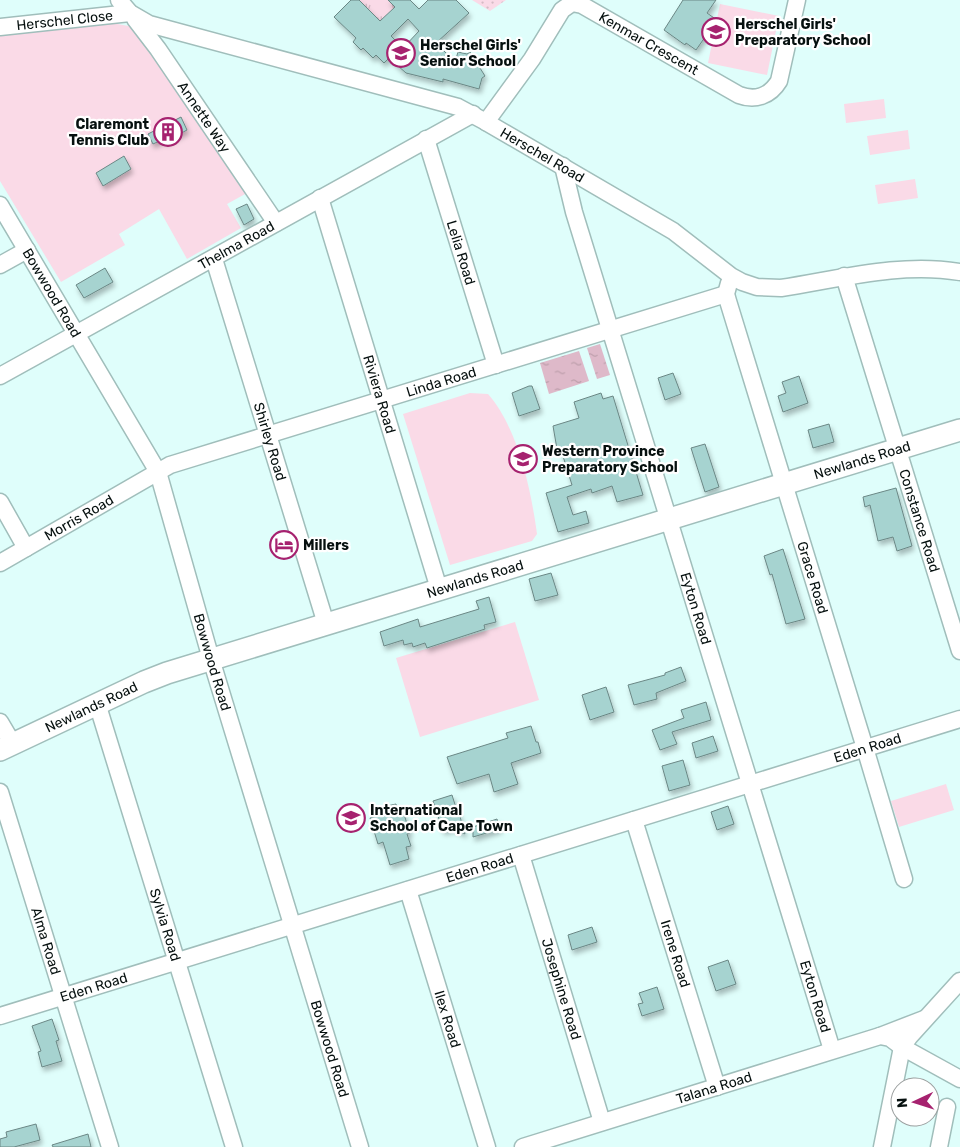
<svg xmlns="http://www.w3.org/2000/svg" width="960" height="1147" font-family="Rubik,sans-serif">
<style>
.grass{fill:url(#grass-tufts)}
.park{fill:url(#park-dots)}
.pitch{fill:#fadae7}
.water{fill:url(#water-ripples)}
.building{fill:#a6d3d0;stroke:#6b8785;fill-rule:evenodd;filter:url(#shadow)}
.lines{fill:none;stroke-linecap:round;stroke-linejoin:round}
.minor-casing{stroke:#a0bebb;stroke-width:19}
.major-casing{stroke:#a0bebb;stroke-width:24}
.minor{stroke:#fff;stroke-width:16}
.major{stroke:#fff;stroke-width:21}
.labels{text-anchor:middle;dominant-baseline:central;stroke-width:4.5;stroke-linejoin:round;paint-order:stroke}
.street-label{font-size:14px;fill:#06100f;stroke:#fff}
.poi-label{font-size:14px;font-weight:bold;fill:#06100f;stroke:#fff;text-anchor:start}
</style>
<defs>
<pattern id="grass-tufts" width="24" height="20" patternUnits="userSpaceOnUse" patternTransform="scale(1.25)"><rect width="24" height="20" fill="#fadae7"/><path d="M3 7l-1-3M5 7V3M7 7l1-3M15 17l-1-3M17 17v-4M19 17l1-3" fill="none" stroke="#d5bac5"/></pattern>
<pattern id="park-dots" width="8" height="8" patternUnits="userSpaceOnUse" patternTransform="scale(1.25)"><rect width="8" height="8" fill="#fadae7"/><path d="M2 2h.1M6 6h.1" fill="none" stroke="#d5bac5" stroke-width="1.8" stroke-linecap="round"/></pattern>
<pattern id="water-ripples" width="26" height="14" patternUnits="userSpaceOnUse" patternTransform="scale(1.25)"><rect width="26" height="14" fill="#deb9c9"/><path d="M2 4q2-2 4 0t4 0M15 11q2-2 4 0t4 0" fill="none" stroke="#bd9eab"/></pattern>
<filter id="shadow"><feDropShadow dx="2" dy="4" stdDeviation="2.5" flood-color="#0004"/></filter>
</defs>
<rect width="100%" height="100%" fill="#dffefb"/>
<path class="grass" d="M359,0H388L395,7L380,21Z"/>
<path class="park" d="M472,0H506L490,11Z"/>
<g class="pitch">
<path d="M720,4L779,16L767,75L708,63Z"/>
<path d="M112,23L134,27L247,193L227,204L241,228L187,259L159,209L119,234L125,245L61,282L0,181V35Z"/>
<path d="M884,99L886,118L846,123L844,104Z"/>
<path d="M908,130L910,149L870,155L867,136Z"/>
<path d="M915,179L918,198L878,204L875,185Z"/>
<path d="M470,393L488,394C518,428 531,490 537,534L532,541L450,565L403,414Z"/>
<path d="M515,622L539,700L420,737L396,658Z"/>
<path d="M946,784L954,810L899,827L891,801Z"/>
</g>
<g class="water">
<path d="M600,344L610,375L597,379L587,348Z"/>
<path d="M579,351L589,381L549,394L540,363Z"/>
</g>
<g class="building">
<path d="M351,0H359L380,21L395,7L388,0H410L419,9L428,0H456L469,13L436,43L455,62L458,52L467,54L470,52L485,76L482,78L479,89L443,79V82L406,73L389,58L384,63L376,55L373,58L363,48L361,50L353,42L356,38L334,17ZM408,19L419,31L403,48L391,36Z"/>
<path d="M683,0H716L707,13L717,20L696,50L686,43L685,45L664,30Z"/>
<path d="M181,117L187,130L165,142L164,139L153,144L148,134Z"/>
<path d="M124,156L131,169L103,186L96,173Z"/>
<path d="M247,204L254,219L244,225L236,209Z"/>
<path d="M105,268L113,282L84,298L76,285Z"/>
<path d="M673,373L681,394L665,400L658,378Z"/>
<path d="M799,376L808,403L783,412L778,396L786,393L782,382Z"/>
<path d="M529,386H532L540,409L519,416L512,393Z"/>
<path d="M601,393L603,399L613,396L643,495L617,502L612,486L592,493L591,489L567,497L573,515L586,511L589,523L558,532L546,493L572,485L562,453L560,448L557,449L553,426L579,418L574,402Z"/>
<path d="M829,424L834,442L813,448L808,430Z"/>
<path d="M705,444L719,487L705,492L691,448Z"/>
<path d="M896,488L912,546L897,551L893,537L878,541L870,505L865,507L863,497Z"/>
<path d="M783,549L805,619L786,624L772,574L770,575L764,556Z"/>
<path d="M551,573L558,595L535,601L529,579Z"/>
<path d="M489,597L496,622L484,625L485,629L427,648L425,643L413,647L412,643L404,645L403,640L384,646L380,632L418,619L420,627L479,609L476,601Z"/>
<path d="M681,667L686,681L656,693L657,699L634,705L628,685L665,675V673Z"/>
<path d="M606,687L614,712L590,720L582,695Z"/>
<path d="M706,702L711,720L672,732L677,744L660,750L652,730L684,718L681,710Z"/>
<path d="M531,726L536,742H538L541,753L511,763L518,784L494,792L489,774L457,784L447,757L508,738L506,733Z"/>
<path d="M713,736L718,751L696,758L692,743Z"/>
<path d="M683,760L690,785L669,791L662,766Z"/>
<path d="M452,795L458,814L459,813L465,834L453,828L443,831L433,801Z"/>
<path d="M396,804L397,809L402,808L410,833L407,834L411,846L406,847L409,859L390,865L383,842L378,844L370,818L389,812L387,806Z"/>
<path d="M728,806L734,824L717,830L711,812Z"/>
<path d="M497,819L500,829L473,837V827Z"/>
<path d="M592,927L597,942L572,950L568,935Z"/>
<path d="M728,960L736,984L716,991L708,967Z"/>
<path d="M657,987L664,1009L642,1016L638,1004L643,1003L639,993Z"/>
<path d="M52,1019L59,1040L56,1041L62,1061L42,1067L38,1052L41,1051L32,1026Z"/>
<path d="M36,1124L40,1140L14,1147H0V1139L7,1137L6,1132Z"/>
<path d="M88,1134L91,1147H53L52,1145Z"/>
</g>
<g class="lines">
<defs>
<g id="minor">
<path id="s1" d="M119,0L130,13L149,24L458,107L486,122L673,231L731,276L742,282L757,287L781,288C840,279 900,262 960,272"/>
<path id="s2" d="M135,19L158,49L276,223"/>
<path id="s3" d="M0,27L130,13"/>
<path id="s4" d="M486,122L532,59L562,10L572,3L582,5L739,95C755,101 770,96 779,81L797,0"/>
<path id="s5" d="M426,139L496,365"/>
<path id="s6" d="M563,166L574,212L832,1050"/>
<path id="s7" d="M320,198L439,589"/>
<path id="s8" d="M0,205L158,472L211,659L360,1147"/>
<path id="s9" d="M214,259L326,624"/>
<path d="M0,265L27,250"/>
<path id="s10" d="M844,276L960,651"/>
<path id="s11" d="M729,283L726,294L728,301L865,748L904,879"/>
<path id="s12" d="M0,376L473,114"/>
<path d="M0,502L26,548"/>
<path id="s13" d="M0,563L170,465L726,294"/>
<path id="s14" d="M97,703L234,1147"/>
<path d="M0,722L13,744"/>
<path id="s15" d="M0,792L110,1147"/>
<path id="s16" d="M634,820L717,1087"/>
<path id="s17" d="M521,855L602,1122"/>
<path id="s18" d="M408,890L487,1147"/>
<path id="s19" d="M0,1016L960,719"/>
<path d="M880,1036L924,1019"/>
<path id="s20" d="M523,1147L880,1036L890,1038L902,1047L960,1079"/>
<path d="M882,1147L902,1047L910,1036L960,981"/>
<path d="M939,1147L947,1107"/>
</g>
<g id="major">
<path id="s21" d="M0,750L144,682L167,673L960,430"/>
</g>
</defs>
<use href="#minor" class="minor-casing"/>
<use href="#major" class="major-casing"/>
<use href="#minor" class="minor"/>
<use href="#major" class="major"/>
</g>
<defs>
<symbol id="school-ring" viewBox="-11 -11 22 22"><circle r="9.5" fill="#fff" stroke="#a6226f" stroke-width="1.5"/><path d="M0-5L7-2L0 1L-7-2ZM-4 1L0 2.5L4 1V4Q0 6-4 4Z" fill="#a6226f"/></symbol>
<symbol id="building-ring" viewBox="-11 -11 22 22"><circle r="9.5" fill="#fff" stroke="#a6226f" stroke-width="1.5"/><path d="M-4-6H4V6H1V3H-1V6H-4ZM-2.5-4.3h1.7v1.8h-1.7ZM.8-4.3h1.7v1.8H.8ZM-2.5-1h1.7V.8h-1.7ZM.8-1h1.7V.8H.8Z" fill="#a6226f"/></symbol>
<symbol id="hotel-ring" viewBox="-11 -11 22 22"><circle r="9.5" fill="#fff" stroke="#a6226f" stroke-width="1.5"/><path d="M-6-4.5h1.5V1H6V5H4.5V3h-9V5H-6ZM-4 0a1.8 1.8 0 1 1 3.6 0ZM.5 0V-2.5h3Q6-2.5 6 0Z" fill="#a6226f"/></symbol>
</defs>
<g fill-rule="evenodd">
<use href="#school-ring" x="700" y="16" width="32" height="32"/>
<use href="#school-ring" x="385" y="37" width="32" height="32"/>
<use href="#building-ring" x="152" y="116" width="32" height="32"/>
<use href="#school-ring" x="507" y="443" width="32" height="32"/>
<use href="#hotel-ring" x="268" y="529" width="32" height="32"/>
<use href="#school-ring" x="335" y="802" width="32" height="32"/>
</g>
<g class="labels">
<g class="street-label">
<text stroke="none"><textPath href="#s3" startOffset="65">Herschel Close</textPath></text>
<text stroke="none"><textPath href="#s4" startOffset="235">Kenmar Crescent</textPath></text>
<text stroke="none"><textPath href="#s2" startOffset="120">Annette Way</textPath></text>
<text stroke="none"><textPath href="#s1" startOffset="456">Herschel Road</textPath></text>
<text stroke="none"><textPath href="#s12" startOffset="270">Thelma Road</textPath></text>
<text stroke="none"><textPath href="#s5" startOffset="119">Lelia Road</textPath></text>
<text stroke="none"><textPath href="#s8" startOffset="102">Bowwood Road</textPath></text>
<text stroke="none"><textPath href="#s13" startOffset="480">Linda Road</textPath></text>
<text stroke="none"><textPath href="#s7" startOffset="205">Riviera Road</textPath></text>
<text stroke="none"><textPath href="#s9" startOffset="191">Shirley Road</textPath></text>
<text stroke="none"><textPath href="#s21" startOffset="911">Newlands Road</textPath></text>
<text stroke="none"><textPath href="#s13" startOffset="91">Morris Road</textPath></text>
<text stroke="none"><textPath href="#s10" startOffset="256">Constance Road</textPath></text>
<text stroke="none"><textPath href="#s11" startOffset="308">Grace Road</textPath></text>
<text stroke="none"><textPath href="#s21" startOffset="506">Newlands Road</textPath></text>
<text stroke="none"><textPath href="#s6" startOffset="462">Eyton Road</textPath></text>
<text stroke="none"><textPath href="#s8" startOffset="508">Bowwood Road</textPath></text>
<text stroke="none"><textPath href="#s21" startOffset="101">Newlands Road</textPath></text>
<text stroke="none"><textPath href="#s19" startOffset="908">Eden Road</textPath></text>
<text stroke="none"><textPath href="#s19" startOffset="502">Eden Road</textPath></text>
<text stroke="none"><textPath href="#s14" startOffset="232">Sylvia Road</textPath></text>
<text stroke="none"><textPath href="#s15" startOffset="156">Alma Road</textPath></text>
<text stroke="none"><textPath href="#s16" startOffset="140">Irene Road</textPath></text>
<text stroke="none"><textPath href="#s19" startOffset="98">Eden Road</textPath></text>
<text stroke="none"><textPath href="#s17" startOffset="140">Josephine Road</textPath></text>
<text stroke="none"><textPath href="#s6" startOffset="868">Eyton Road</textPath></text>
<text stroke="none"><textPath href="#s18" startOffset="135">Ilex Road</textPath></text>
<text stroke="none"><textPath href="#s8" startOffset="912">Bowwood Road</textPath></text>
<text stroke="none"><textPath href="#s20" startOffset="200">Talana Road</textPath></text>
</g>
<g class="poi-label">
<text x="735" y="24">Herschel Girls'<tspan x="735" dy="16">Preparatory School</tspan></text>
<text x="420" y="45">Herschel Girls'<tspan x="420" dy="16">Senior School</tspan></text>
<text x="149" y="124" text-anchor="end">Claremont<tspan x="149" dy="16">Tennis Club</tspan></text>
<text x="542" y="451">Western Province<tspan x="542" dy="16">Preparatory School</tspan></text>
<text x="303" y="545">Millers</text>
<text x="370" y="810">International<tspan x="370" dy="16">School of Cape Town</tspan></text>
</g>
</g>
<g transform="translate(915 1102) rotate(266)"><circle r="24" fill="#ffffff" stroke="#9b9f9f"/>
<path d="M0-4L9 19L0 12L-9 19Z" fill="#a6226f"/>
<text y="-8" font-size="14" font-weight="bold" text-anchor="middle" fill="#06100f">N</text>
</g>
</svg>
